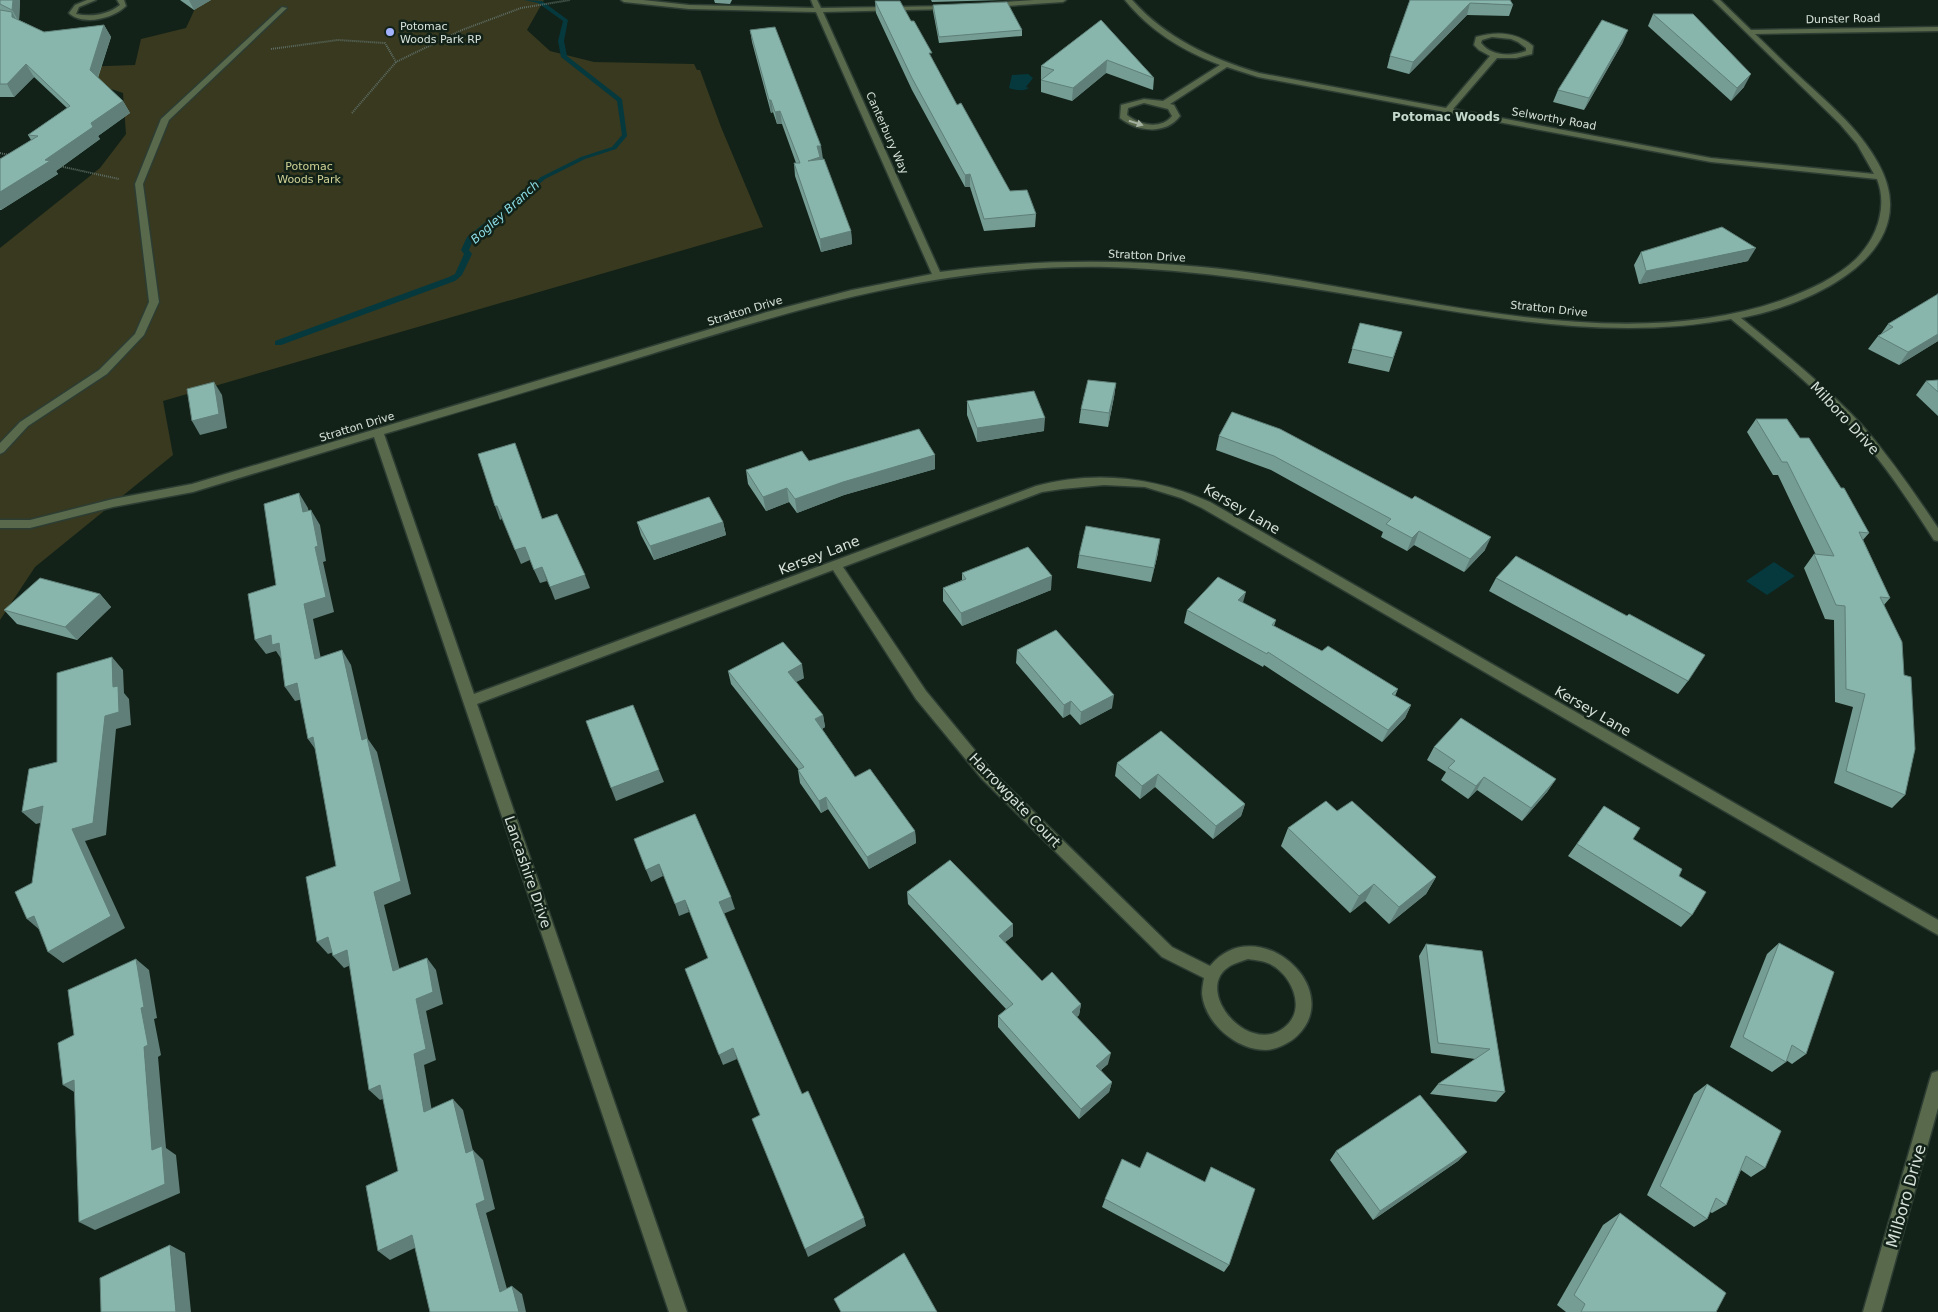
<svg xmlns="http://www.w3.org/2000/svg" width="1938" height="1312" font-family="'DejaVu Sans',sans-serif">
<style>
.green{fill:#38391f}
.water{fill:#06393e}
.lines{fill:none;stroke-linecap:round;stroke-linejoin:round}
.stream{fill:#06393e;fill-rule:evenodd}
.minor-casing{stroke:#2d3d33;stroke-width:3}
.path{stroke:#5e6d64;stroke-width:2;stroke-dasharray:1 1;stroke-linecap:butt}
.minor{fill:#58694c;fill-rule:evenodd}
.wall{fill:#759d94}
.shaded-wall{fill:#5f7f78}
.building{fill:#88b6ac;stroke:#5f7f78}
.oneway{fill:#a4b1a1}
.poi-dot{fill:#a3b2fd;stroke:#122218;stroke-width:2}
.labels{text-anchor:middle;dominant-baseline:central;stroke-width:5;stroke-linejoin:round;paint-order:stroke}
.far-street-label{font-size:11px;fill:#d6e1da;stroke:#122218}
.far-poi-label{font-size:11px;fill:#d6e1da;stroke:#122218;text-anchor:start}
.far-park-label{font-size:11px;fill:#d0d295;stroke:#122218}
.far-neighbourhood-label{font-size:12px;font-weight:bold;fill:#c4d9cb;stroke:#122218}
.far-water-label{font-size:12px;font-style:italic;fill:#8bdce5;stroke:#122218}
.street-label{font-size:14px;fill:#d6e1da;stroke:#122218}
.near-street-label{font-size:16px;fill:#d6e1da;stroke:#122218}
</style>
<rect width="100%" height="100%" fill="#122218"/>
<path class="green" d="M199,0H544L527,30L550,51L594,62L694,64L697,70H700L721,127L763,227L163,401L173,455L35,567L0,620V248L100,168L126,134L123,93L49,68L135,65L141,39L186,28Z"/>
<g class="water">
<path d="M1028,74L1033,78L1026,87L1029,88C1023,92 1015,90 1009,88L1012,75Z"/>
<path d="M1774,562L1795,576L1767,595L1746,581Z"/>
</g>
<g class="lines">
<path class="stream" d="M524,0L542,1L568,20L564,41L567,56L622,99L627,136L616,149L585,159L545,179L473,240L469,250L472,254L462,275L455,281L281,345H275V341L449,277L455,274L464,254L461,250L467,237L541,177L581,157L612,147L622,135L617,101L561,57L558,41L563,21L538,3Z"/>
<defs>
<g id="minor">
<path d="M87,0H96L79,7L76,14C92,17 107,15 120,5L117,0H124L126,6C114,18 85,26 70,14L69,13L75,5Z"/>
<path d="M621,0H643L689,5L814,8L811,0H817L821,8L951,6L952,7L949,9L823,12L940,272C1027,260 1114,259 1202,267C1385,284 1607,363 1785,299C1811,289 1836,278 1856,259C1877,238 1888,207 1877,179L1711,162L1258,77L1227,67L1170,104L1174,105L1180,116C1166,135 1137,132 1120,118L1121,105L1144,99L1163,101L1220,65C1183,51 1150,31 1125,0H1132C1167,39 1210,58 1259,73L1446,108L1490,56L1479,50L1474,45L1476,37C1497,31 1516,32 1533,46L1532,54L1516,58H1497L1453,109L1711,158L1874,174L1857,144L1840,124L1713,0H1720L1751,30L1938,27V31L1755,34C1770,48 1784,63 1799,76C1827,102 1859,128 1878,163C1928,252 1811,305 1741,318C1782,351 1824,385 1861,424C1888,455 1911,488 1934,522L1938,528V541L1934,540C1909,501 1884,463 1853,429C1816,388 1773,354 1731,319C1619,340 1506,320 1395,302C1299,286 1205,270 1107,267C942,264 804,307 648,355C560,382 472,408 384,434L474,694L1036,486C1095,470 1155,477 1210,502L1938,920V935L1202,508L1181,498L1145,487L1104,485L1062,489L1042,492L843,567L926,691L992,771L1172,947L1210,966C1256,909 1347,988 1297,1036C1290,1043 1275,1050 1266,1050C1236,1050 1205,1023 1202,994C1202,989 1203,983 1204,978L1162,957L982,779L916,699L833,570L477,704L687,1312H669L374,437L193,492L113,507L30,528H0V520H30L113,499L192,484L767,312L852,290L932,274L816,12L689,9L624,2ZM1492,37L1511,39L1518,42L1526,48V51C1511,57 1491,56 1481,43L1482,40ZM1144,103L1168,109L1172,116C1161,130 1139,125 1127,115L1128,108ZM1248,959C1255,960 1264,961 1270,964C1290,974 1305,1004 1289,1023C1253,1063 1190,990 1230,966C1235,963 1242,961 1248,959Z"/>
<path d="M1034,0H1066L1063,2L991,7L988,5L991,3Z"/>
<path d="M282,7L287,8L169,120L143,184L159,302L144,335L107,374L28,426L4,452L0,454V443L20,422L99,370L135,334L149,302L135,184L161,119Z"/>
<path d="M1938,1071V1108L1881,1312H1863L1930,1079L1932,1073Z"/>
</g>
</defs>
<use href="#minor" class="minor-casing"/>
<g class="path">
<path d="M271,49L338,40L385,43L396,62L462,30L521,8L570,0"/>
<path d="M352,113L396,62"/>
<path d="M0,153L9,155"/>
<path d="M59,166L119,179"/>
</g>
<use href="#minor" class="minor"/>
</g>
<g class="wall">
<path d="M0,0H20L19,20L44,32L104,25L111,37L98,78L123,101L130,113L98,136L100,139L56,171L58,174L1,210H0V159L31,140L28,135L67,108L34,77L14,97H0Z"/>
<path d="M180,0H211L194,10Z"/>
<path d="M714,0H732L730,4L715,3Z"/>
<path d="M931,0H1003L932,2Z"/>
<path d="M1410,0L1513,5L1509,16L1467,15L1409,74L1387,68L1390,56Z"/>
<path d="M875,1L932,59L957,105L1010,191L1036,214L1035,227L984,231L970,187H965L912,90L876,13Z"/>
<path d="M933,5L1022,30V36L939,43L933,11Z"/>
<path d="M1653,14L1744,87L1731,101L1648,26Z"/>
<path d="M1101,20L1154,78L1153,90L1106,73L1072,101L1041,92V80L1042,79H1041V66Z"/>
<path d="M750,30L823,159H821V160L851,231L852,244L821,252L795,176L794,163H796L782,124H777L773,112L771,113L752,42Z"/>
<path d="M1623,42L1584,110L1553,102L1558,90Z"/>
<path d="M1641,252L1748,261L1639,284L1634,265Z"/>
<path d="M1938,293V341L1899,365L1868,349L1878,336L1881,334L1888,324L1937,295Z"/>
<path d="M1360,323L1402,332L1389,372L1348,363Z"/>
<path d="M1938,380V416L1916,395L1926,381Z"/>
<path d="M1116,383L1114,397L1108,427L1079,423L1081,409Z"/>
<path d="M967,401L1044,431L977,442L967,415Z"/>
<path d="M1232,412L1485,550L1464,572L1414,545L1407,551L1381,537L1383,532L1271,470L1216,450L1219,436Z"/>
<path d="M1756,419L1800,438L1869,533L1863,540L1890,598L1884,605L1905,795L1892,808L1834,783L1853,707L1835,702L1834,620L1825,619L1804,568L1814,554L1816,555L1778,475H1773L1747,432Z"/>
<path d="M809,461L935,469L844,495L797,513L789,502L766,511L748,484L746,470Z"/>
<path d="M637,522H723L726,535L654,560L641,535Z"/>
<path d="M1158,553L1151,582L1077,568L1079,555Z"/>
<path d="M962,573L1051,590L962,626L943,601V588L962,580Z"/>
<path d="M1496,578L1688,681L1678,694L1489,591Z"/>
<path d="M100,594L111,607L77,640L17,624L4,610Z"/>
<path d="M1243,603L1276,620L1274,626L1322,651L1398,689L1395,696L1411,705L1405,718L1382,742L1264,665L1263,667L1184,623L1187,610Z"/>
<path d="M1017,650L1112,708L1080,725L1070,714L1063,718L1016,663Z"/>
<path d="M728,671L804,678L796,682L823,715L825,727L822,729L855,777L915,831L916,843L869,869L828,809L821,813L800,783L798,770H799L731,684Z"/>
<path d="M1161,731L1245,804L1241,816L1213,839L1155,787L1140,799L1115,776L1117,763Z"/>
<path d="M1434,747L1556,779L1547,792L1522,821L1477,790L1468,799L1441,780L1446,772L1427,760Z"/>
<path d="M1604,806L1633,839L1679,876L1692,915L1681,927L1568,856Z"/>
<path d="M1337,811L1436,877L1426,894L1389,924L1365,901L1350,913L1281,846L1288,828Z"/>
<path d="M907,892L1013,936L1005,942L1042,981L1081,1004L1079,1015L1077,1017L1108,1064L1101,1070L1112,1082L1109,1092L1079,1119L998,1027V1016L1006,1009L908,904Z"/>
<path d="M1779,943L1806,1054L1792,1064L1786,1060V1062L1772,1072L1730,1047L1767,954Z"/>
<path d="M1426,944L1482,951L1505,1092L1496,1102L1430,1094L1438,1084L1475,1059L1431,1053L1419,956Z"/>
<path d="M1707,1084L1765,1168L1751,1177L1741,1170L1726,1205L1712,1213L1710,1212L1707,1219L1694,1227L1647,1195L1694,1094Z"/>
<path d="M1336,1151L1467,1152L1458,1161L1373,1220L1330,1160Z"/>
<path d="M1211,1167L1229,1265L1224,1272L1102,1207L1105,1199L1140,1168L1205,1182Z"/>
<path d="M1620,1213L1716,1312H1566L1557,1305L1603,1225Z"/>
</g>
<g class="shaded-wall">
<path d="M13,0H20L19,22L12,10Z"/>
<path d="M189,0H211L194,10Z"/>
<path d="M1470,3L1467,15L1409,74L1413,62Z"/>
<path d="M12,12L19,24L12,17Z"/>
<path d="M104,25L111,37L96,82L90,70Z"/>
<path d="M1628,30L1623,42L1584,110L1589,98Z"/>
<path d="M1107,60L1106,73L1072,101L1073,88Z"/>
<path d="M26,64L34,77L14,97L7,84Z"/>
<path d="M1751,74L1744,87L1731,101L1737,88Z"/>
<path d="M769,100H771L773,112L771,113Z"/>
<path d="M123,101L130,113L98,136L100,139L56,171L58,174L1,210L0,208V192L91,123Z"/>
<path d="M780,111L782,124H777L775,112Z"/>
<path d="M817,146H821L823,159H821L822,170L808,161Z"/>
<path d="M970,174V187H965V175Z"/>
<path d="M851,231L852,244L821,252L820,239Z"/>
<path d="M1756,248L1748,261L1639,284L1646,271Z"/>
<path d="M1938,334V341L1899,365L1908,352Z"/>
<path d="M214,382L222,395L227,428L200,435L192,421Z"/>
<path d="M1116,383L1114,397L1108,427L1109,413Z"/>
<path d="M1045,418L1044,431L977,442V428Z"/>
<path d="M935,455V469L844,495L797,513L795,499L843,482Z"/>
<path d="M787,488L789,502L766,511L763,497Z"/>
<path d="M299,493L308,508L311,527L303,512Z"/>
<path d="M495,506H497L502,519L500,520Z"/>
<path d="M311,510L320,525L326,561L323,562L334,612L313,619L324,674L315,659L304,604L315,547Z"/>
<path d="M723,522L726,535L654,560L650,546Z"/>
<path d="M1419,531L1414,545L1407,551L1412,538Z"/>
<path d="M1491,537L1485,550L1464,572L1470,559Z"/>
<path d="M1160,539L1158,553L1151,582L1154,568Z"/>
<path d="M525,547L530,560L521,564L515,550Z"/>
<path d="M542,567L547,581L540,583L534,570Z"/>
<path d="M585,575L590,588L555,600L550,587Z"/>
<path d="M1052,576L1051,590L962,626L961,613Z"/>
<path d="M1246,592L1242,606L1238,600Z"/>
<path d="M100,594L111,607L77,640L65,627Z"/>
<path d="M271,635L279,643L282,660L276,651L266,654L255,640Z"/>
<path d="M342,650L351,665L368,739L377,752L411,894L384,905L403,983L393,971L374,892L362,740Z"/>
<path d="M112,657L123,670L124,693L129,699L131,725L116,729L106,835L85,841L125,928L63,963L48,952L72,829L113,687Z"/>
<path d="M802,664L804,678L790,685L788,672Z"/>
<path d="M297,683L307,698L295,701L285,687Z"/>
<path d="M1114,695L1112,708L1080,725L1081,712Z"/>
<path d="M1071,701L1070,714L1063,718L1064,705Z"/>
<path d="M1411,705L1405,718L1382,742L1388,730Z"/>
<path d="M823,715L825,727L817,732L815,719Z"/>
<path d="M313,737L318,753L308,739Z"/>
<path d="M659,770L664,782L616,801L611,788Z"/>
<path d="M1158,774L1155,787L1140,799L1142,786Z"/>
<path d="M1484,777L1477,790L1468,799L1476,786Z"/>
<path d="M1556,779L1547,792L1522,821L1531,808Z"/>
<path d="M826,797L828,809L821,813L819,801Z"/>
<path d="M1245,804L1241,816L1213,839L1216,826Z"/>
<path d="M43,806L56,819L36,824L22,812Z"/>
<path d="M915,831L916,843L869,869L867,857Z"/>
<path d="M659,864L663,876L651,882L646,870Z"/>
<path d="M1436,877L1426,894L1389,924L1399,907Z"/>
<path d="M1374,884L1365,901L1350,913L1359,896Z"/>
<path d="M731,897L735,909L723,914L719,902Z"/>
<path d="M685,900L689,912L679,916L675,904Z"/>
<path d="M34,916L41,931L27,919Z"/>
<path d="M1013,924V936L999,947V936Z"/>
<path d="M328,937L339,950L328,954L317,942Z"/>
<path d="M347,950L358,962L344,968L333,956Z"/>
<path d="M427,958L436,970L443,1004L426,1011L436,1060L424,1065L434,1123L424,1112L414,1054L416,999Z"/>
<path d="M136,959L149,970L157,1018L154,1019L161,1055L158,1057L166,1148L176,1155L180,1193L95,1230L79,1222L152,1150L141,1008Z"/>
<path d="M1081,1004L1079,1015L1070,1022L1072,1012Z"/>
<path d="M733,1048L737,1059L723,1065L719,1055Z"/>
<path d="M1111,1053L1108,1064L1094,1076L1096,1066Z"/>
<path d="M74,1080L79,1095L63,1085Z"/>
<path d="M1112,1082L1109,1092L1079,1119L1081,1109Z"/>
<path d="M380,1085L391,1096L380,1100L369,1090Z"/>
<path d="M453,1099L463,1110L476,1163L466,1153Z"/>
<path d="M473,1150L483,1160L495,1209L486,1213L510,1300L500,1292L476,1204Z"/>
<path d="M1467,1152L1458,1161L1373,1220L1380,1211Z"/>
<path d="M864,1218L866,1226L808,1257L805,1249Z"/>
<path d="M412,1235L423,1244L390,1260L378,1251Z"/>
<path d="M170,1245L185,1253L191,1312H176Z"/>
<path d="M512,1286L522,1294L526,1312H519Z"/>
</g>
<g class="building">
<path d="M0,0H13L12,10L0,4Z"/>
<path d="M1410,0H1510L1513,5L1470,3L1413,62L1390,56Z"/>
<path d="M875,1H900L911,21H914L932,53H929L957,105L961,103L1010,191L1027,190L1036,214L984,219L970,174L965,175L912,78Z"/>
<path d="M1007,2L1022,30L939,37L933,5Z"/>
<path d="M0,10L12,12V17L44,32L104,25L90,70L123,101L91,123L93,127L45,160L50,161L0,192V159L38,136L28,135L70,106L26,64L7,84H0Z"/>
<path d="M1653,14H1693L1751,74L1737,88Z"/>
<path d="M1101,20L1154,78L1107,60L1073,88L1041,80L1054,70L1041,66Z"/>
<path d="M1602,20L1628,30L1589,98L1558,90Z"/>
<path d="M775,27L821,146H817L820,157L808,161L824,159L851,231L820,239L794,163H800L780,111L775,112L771,100H769L750,30Z"/>
<path d="M1722,227L1756,248L1646,271L1641,252Z"/>
<path d="M1938,294V334L1908,352L1878,336L1893,327L1888,324Z"/>
<path d="M1360,323L1402,332L1393,358L1352,349Z"/>
<path d="M1088,380L1116,383L1109,413L1081,409Z"/>
<path d="M1938,380V392L1926,381Z"/>
<path d="M214,382L219,414L192,421L187,389Z"/>
<path d="M1034,391L1045,418L977,428L967,401Z"/>
<path d="M1232,412L1280,429L1412,499L1415,496L1491,537L1470,559L1419,531L1412,538L1386,524L1391,519L1274,456L1219,436Z"/>
<path d="M1756,419H1787L1800,438H1809L1841,488H1844L1869,533L1859,532L1890,598L1880,597L1902,642L1904,675L1911,677L1915,749L1905,795L1846,771L1865,694L1846,689L1845,606L1836,605L1814,554L1834,556L1787,462H1782Z"/>
<path d="M919,429L935,455L843,482L795,499L787,488L763,497L746,470L802,451L809,461Z"/>
<path d="M515,443L542,519L557,514L585,575L550,587L542,567L534,570L525,547L515,550L497,506H495L478,454Z"/>
<path d="M299,493L303,512L311,510L318,546L315,547L326,597L304,604L315,659L342,650L362,740L367,738L401,881L374,892L393,971L427,958L433,992L416,999L426,1049L414,1054L424,1112L453,1099L466,1153L473,1150L485,1200L476,1204L500,1292L512,1286L519,1312H430L412,1235L378,1251L366,1186L398,1171L380,1085L369,1090L347,950L333,956L328,937L317,942L306,877L336,866L313,737L308,739L297,683L285,687L279,643L272,645L271,635L255,640L248,594L276,585L264,504Z"/>
<path d="M709,497L723,522L650,546L637,522Z"/>
<path d="M1086,526L1160,539L1154,568L1079,555Z"/>
<path d="M1028,547L1052,576L961,613L943,588L966,579L962,573Z"/>
<path d="M1516,556L1627,616L1629,614L1705,655L1688,681L1496,578Z"/>
<path d="M1218,577L1246,592L1238,600L1276,620L1272,625L1322,651L1328,646L1398,689L1392,694L1411,705L1388,730L1268,652L1267,654L1187,610Z"/>
<path d="M40,578L100,594L65,627L4,610Z"/>
<path d="M1056,630L1114,695L1081,712L1071,701L1064,705L1017,650Z"/>
<path d="M783,642L802,664L788,672L823,715L815,719L855,777L870,769L915,831L867,857L826,797L819,801L798,770L804,767L728,671Z"/>
<path d="M112,657L113,687L118,686L119,712L105,716L93,823L72,829L111,916L48,952L34,916L27,919L15,892L32,883L43,806L22,812L29,769L57,762V673Z"/>
<path d="M633,705L659,770L611,788L586,721Z"/>
<path d="M1461,718L1556,779L1531,808L1484,777L1476,786L1448,768L1455,761L1434,747Z"/>
<path d="M1161,731L1245,804L1216,826L1158,774L1142,786L1117,763Z"/>
<path d="M1326,801L1337,811L1352,801L1436,877L1399,907L1374,884L1359,896L1288,828Z"/>
<path d="M1604,806L1640,828L1633,839L1682,869L1679,876L1706,892L1692,915L1577,844Z"/>
<path d="M695,814L731,897L719,902L802,1094L808,1091L864,1218L805,1249L752,1119L760,1115L733,1048L719,1055L685,969L708,958L685,900L675,904L659,864L646,870L634,839Z"/>
<path d="M950,860L1013,924L999,936L1042,981L1052,972L1081,1004L1072,1012L1111,1053L1096,1066L1112,1082L1081,1109L998,1016L1013,1004L907,892Z"/>
<path d="M1779,943L1834,972L1806,1054L1792,1045L1786,1062L1743,1037Z"/>
<path d="M1426,944L1482,951L1505,1092L1438,1084L1490,1049L1438,1043Z"/>
<path d="M136,959L144,1007L141,1008L148,1045L144,1047L152,1150L162,1146L165,1184L79,1222L74,1080L63,1085L58,1043L74,1035L68,990Z"/>
<path d="M1707,1084L1781,1131L1765,1168L1746,1156L1726,1205L1716,1198L1707,1219L1660,1186Z"/>
<path d="M1420,1095L1467,1152L1380,1211L1336,1151Z"/>
<path d="M1147,1152L1205,1182L1211,1167L1255,1189L1229,1265L1105,1199L1122,1159L1140,1168Z"/>
<path d="M1620,1213L1726,1293L1716,1312H1581L1585,1304L1574,1295Z"/>
<path d="M170,1245L176,1312H101L100,1278Z"/>
<path d="M904,1253L937,1312H841L834,1299Z"/>
</g>
<defs><path id="oneway-solid" d="M-6-.8H1V-3.2L6.5 0L1 3.2V.8H-6Z" transform="scale(1.25)"/></defs>
<use class="oneway" href="#oneway-solid" transform="translate(1136 123) rotate(18)"/>
<circle class="poi-dot" cx="390" cy="32" r="5"/>
<g class="labels">
<g class="far-street-label">
<text transform="translate(1843 19) rotate(-1)">Dunster Road</text>
<text transform="translate(1554 119) rotate(10)">Selworthy Road</text>
<text transform="translate(887 133) rotate(66)">Canterbury Way</text>
<text transform="translate(1147 256) rotate(3)">Stratton Drive</text>
<text transform="translate(1549 309) rotate(6)">Stratton Drive</text>
<text transform="translate(745 311) rotate(-17)">Stratton Drive</text>
<text transform="translate(357 427) rotate(-17)">Stratton Drive</text>
</g>
<g class="far-poi-label">
<text x="400" y="26">Potomac<tspan x="400" dy="13">Woods Park RP</tspan></text>
</g>
<g class="far-park-label">
<text x="309" y="166">Potomac<tspan x="309" dy="13">Woods Park</tspan></text>
</g>
<g class="far-neighbourhood-label">
<text x="1446" y="117">Potomac Woods</text>
</g>
<g class="far-water-label">
<text transform="translate(505 212) rotate(-42)">Bogley Branch</text>
</g>
<g class="street-label">
<text transform="translate(1845 418) rotate(47)">Milboro Drive</text>
<text transform="translate(1242 509) rotate(30)">Kersey Lane</text>
<text transform="translate(819 555) rotate(-21)">Kersey Lane</text>
<text transform="translate(1593 711) rotate(30)">Kersey Lane</text>
<text transform="translate(1015 800) rotate(46)">Harrowgate Court</text>
<text transform="translate(528 872) rotate(71)">Lancashire Drive</text>
</g>
<g class="near-street-label">
<text transform="translate(1906 1196) rotate(-74)">Milboro Drive</text>
</g>
</g>
</svg>
